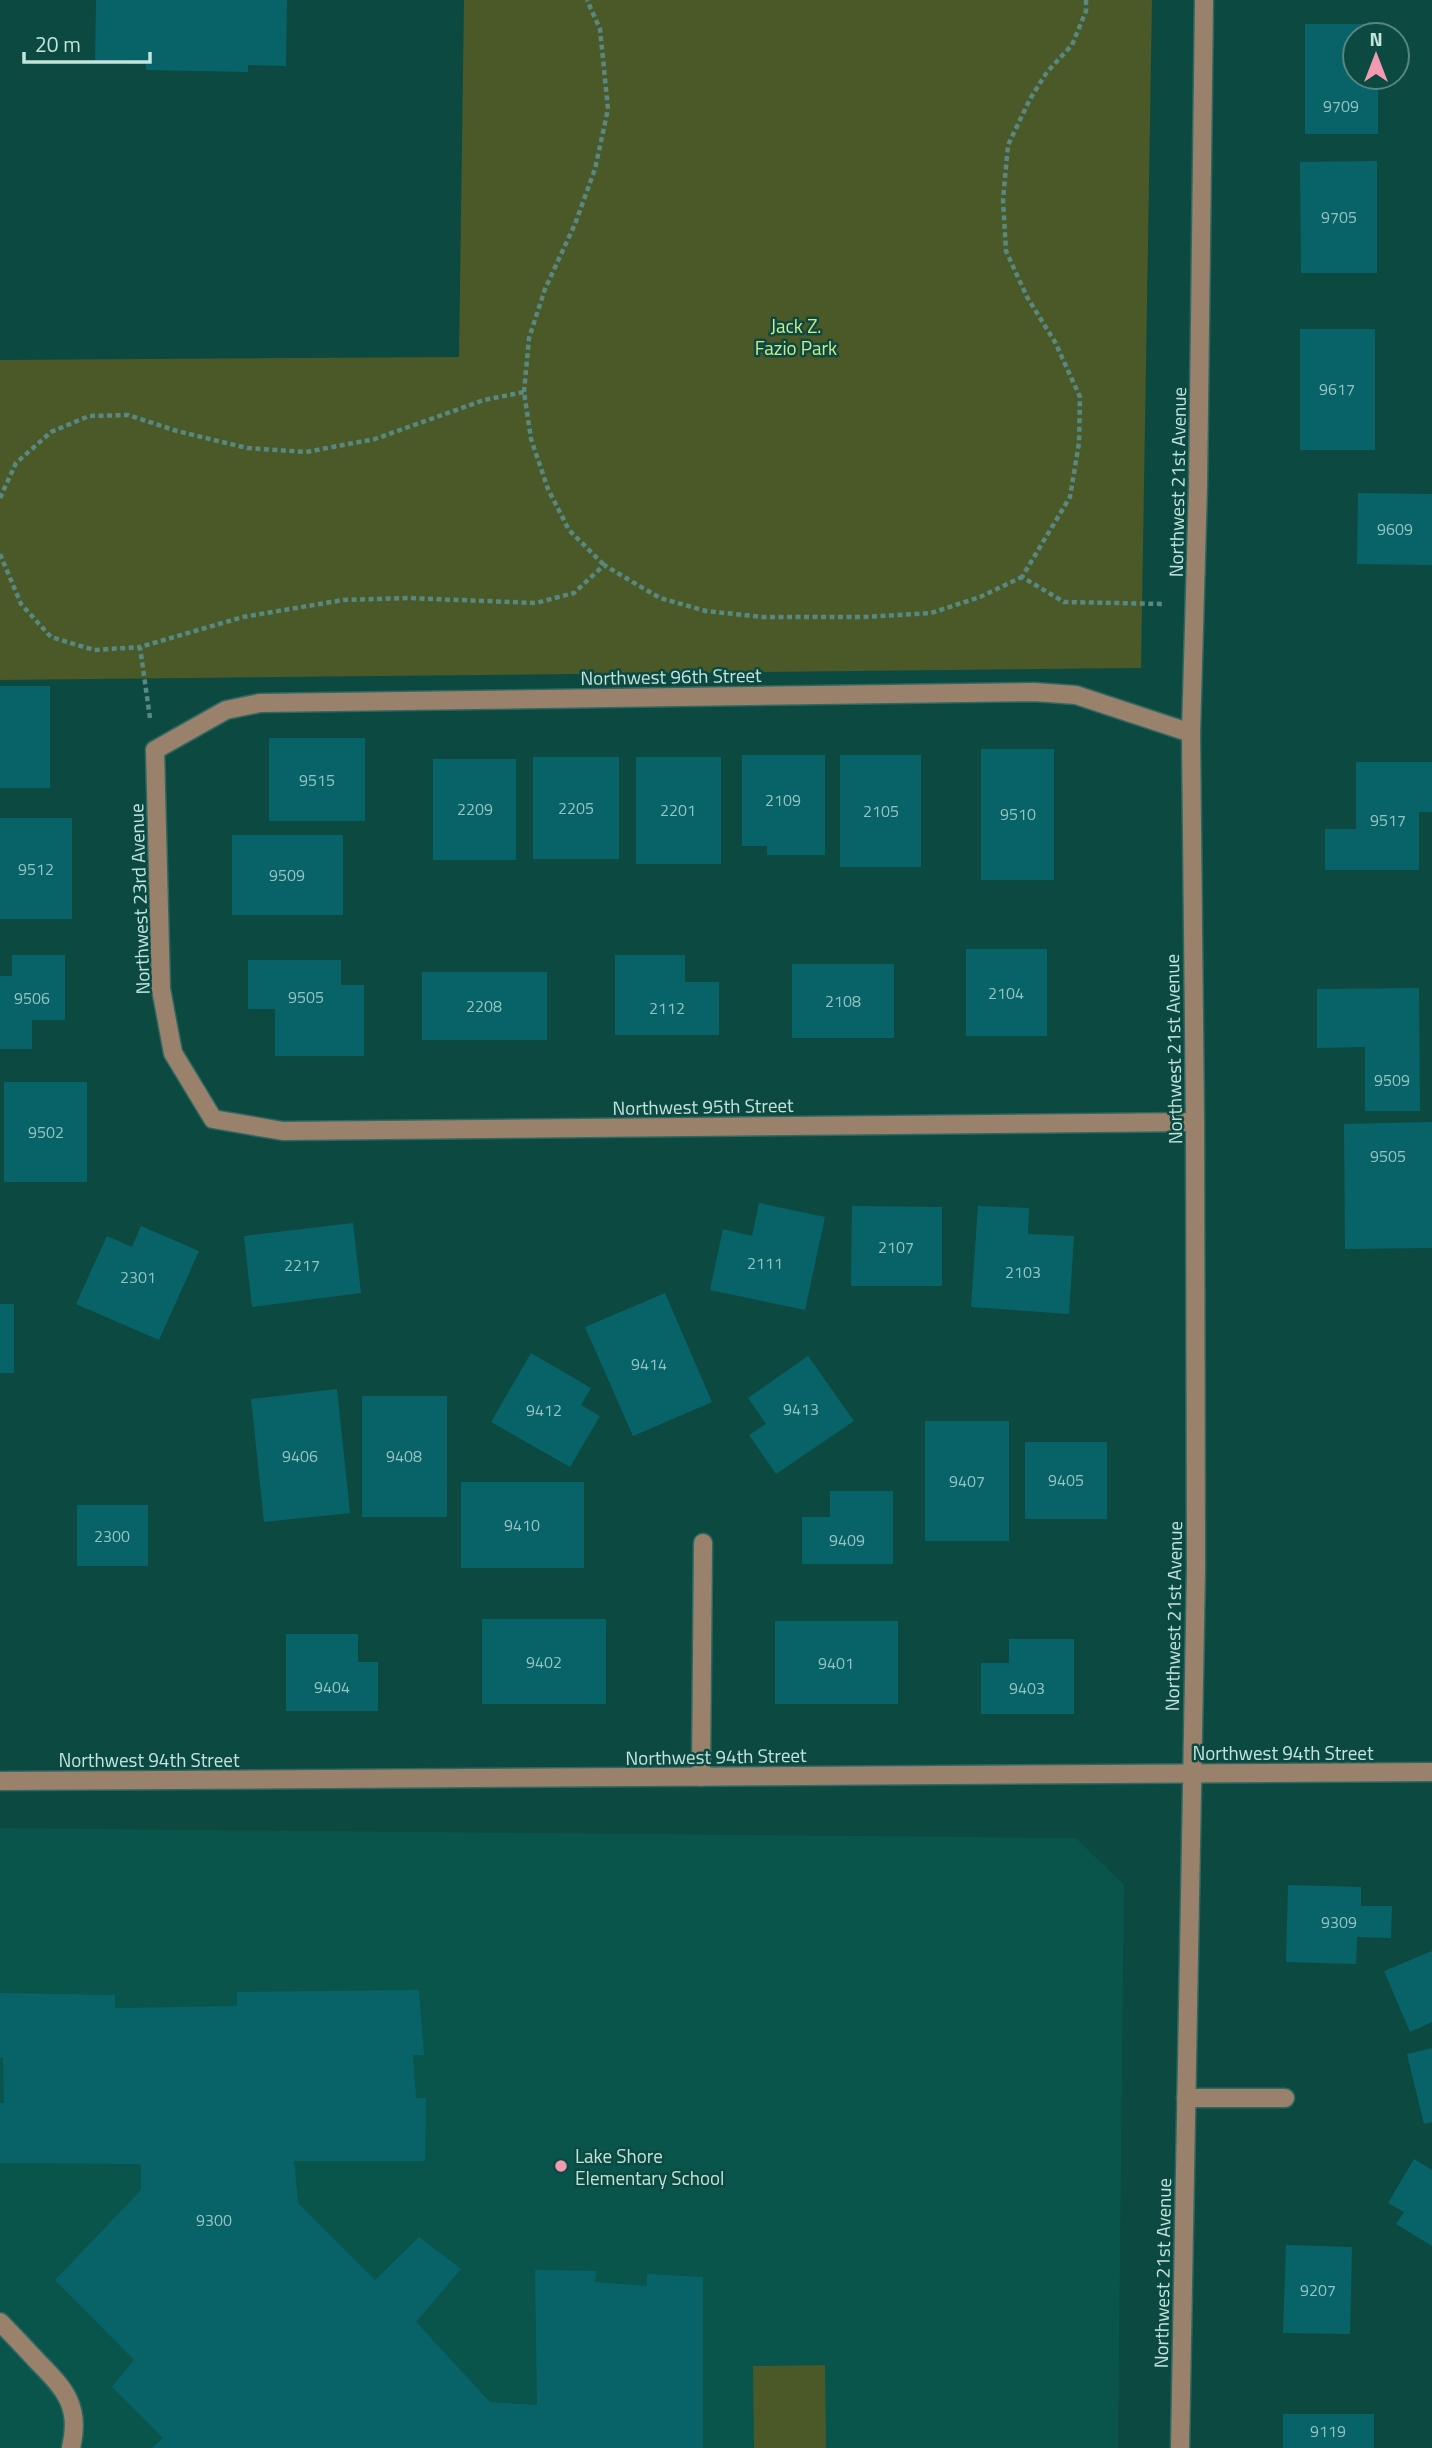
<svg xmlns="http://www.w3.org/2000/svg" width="1432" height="2448" font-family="'Titillium Web',sans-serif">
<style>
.built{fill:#09544b}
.green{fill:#4b5828}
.building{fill:#086369}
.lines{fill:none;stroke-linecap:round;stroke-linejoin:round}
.minor-casing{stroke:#306860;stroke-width:21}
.path{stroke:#578981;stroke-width:4.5;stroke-dasharray:5 3.5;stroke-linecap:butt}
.minor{stroke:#9a816c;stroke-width:18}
.poi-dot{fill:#f19ab1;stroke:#0c4941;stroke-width:2.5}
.labels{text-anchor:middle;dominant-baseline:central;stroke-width:5;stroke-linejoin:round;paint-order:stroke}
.number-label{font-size:16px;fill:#93c4c0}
.park-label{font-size:19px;fill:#ceea89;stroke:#0c4941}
.street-label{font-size:19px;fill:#c1e4dd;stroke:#0c4941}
.poi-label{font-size:19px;fill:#c1e4dd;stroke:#0c4941;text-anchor:start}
</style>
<rect width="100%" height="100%" fill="#0c4941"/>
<path class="built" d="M0,1828L1076,1838L1124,1885L1118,2448H0Z"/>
<g class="green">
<path d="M464,0H1152L1141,668L0,680V360L459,357Z"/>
<path d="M825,2365L826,2448H754L753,2366Z"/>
</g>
<g class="building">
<path d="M96,0H287L286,66L248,65V72L146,70V64L95,62Z"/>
<path d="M1305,24H1378V35H1355V77H1378V134H1305Z"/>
<path d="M1377,161V273H1301L1300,162Z"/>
<rect x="1300" y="329" width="75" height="121"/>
<path d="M1358,493L1432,494V565L1357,564Z"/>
<rect x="0" y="686" width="50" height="102"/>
<rect x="269" y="738" width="96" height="83"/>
<rect x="981" y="749" width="73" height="131"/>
<path d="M742,755H825V855H767V846H742Z"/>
<rect x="840" y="755" width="81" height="112"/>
<rect x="533" y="757" width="86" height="102"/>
<rect x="636" y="757" width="85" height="107"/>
<rect x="433" y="759" width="83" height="101"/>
<path d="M1356,762H1432V812H1419V870H1325V829H1356Z"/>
<rect x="0" y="818" width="72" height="101"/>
<rect x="232" y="835" width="111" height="80"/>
<rect x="966" y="949" width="81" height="87"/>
<path d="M12,955H65V1020H32V1049H0V976H12Z"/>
<path d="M615,955H685V982H719V1035H615Z"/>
<path d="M248,960H341V985H364V1056H275V1009H248Z"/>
<rect x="792" y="964" width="102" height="74"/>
<rect x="422" y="972" width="125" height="68"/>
<path d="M1419,988L1420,1111H1365V1047L1317,1048V989Z"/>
<rect x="4" y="1082" width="83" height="100"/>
<path d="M1432,1122V1248L1345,1249L1344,1124Z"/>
<path d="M759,1203L825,1217L805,1310L710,1290L723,1229L752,1236Z"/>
<path d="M852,1206L942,1207V1286H851Z"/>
<path d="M978,1206L1029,1208L1028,1234L1074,1236L1069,1314L971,1307Z"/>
<path d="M353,1223L361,1293L252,1307L244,1236Z"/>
<path d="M141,1226L199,1251L159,1340L76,1304L107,1236L132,1247Z"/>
<path d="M665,1293L712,1402L633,1436L585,1327Z"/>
<rect x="0" y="1304" width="14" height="69"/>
<path d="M531,1353L591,1388L581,1405L600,1416L570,1467L491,1422Z"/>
<path d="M808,1356L854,1421L776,1474L749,1435L766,1424L748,1398Z"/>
<path d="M337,1389L350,1513L264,1522L251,1399Z"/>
<rect x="362" y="1396" width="85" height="121"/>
<rect x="925" y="1421" width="84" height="120"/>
<rect x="1025" y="1442" width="82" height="77"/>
<rect x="461" y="1482" width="123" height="86"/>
<path d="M830,1491H893V1564H802V1517H830Z"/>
<rect x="77" y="1505" width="71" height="61"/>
<rect x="482" y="1619" width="124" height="85"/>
<rect x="775" y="1621" width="123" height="83"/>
<path d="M286,1634H358V1662H378V1711H286Z"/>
<path d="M1009,1639H1074V1714H981V1663H1009Z"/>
<path d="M1288,1885L1361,1887V1906H1392L1391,1938L1357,1937L1356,1964L1286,1962Z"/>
<path d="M1432,1951V2022L1410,2032L1384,1971Z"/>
<path d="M419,1990L424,2055H413L416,2098H426L425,2161H294L298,2203L375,2280L419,2237L461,2269L416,2322L490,2402L537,2405L535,2270L596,2271L595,2282L647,2286V2274L703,2277V2448H152L163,2438L112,2387L134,2360L55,2280L141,2190V2164L0,2163V2103H4L3,2058H0V1993L115,1995V2008L237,2006V1992Z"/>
<path d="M1432,2048V2122L1424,2124L1407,2054Z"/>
<path d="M1414,2159L1432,2170V2246L1396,2224L1404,2212L1388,2203Z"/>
<path d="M1286,2245L1352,2247L1350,2334L1283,2333Z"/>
<rect x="1283" y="2414" width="91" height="34"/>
</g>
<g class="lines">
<defs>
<g id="minor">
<path d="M1191,733L1076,695L1034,692L260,703L226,710L155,750L161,989L173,1053L213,1119L283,1131L1195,1122"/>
<path d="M701,1777L703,1543"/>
<path d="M0,1781L1432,1772"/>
<path d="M1186,2098H1285"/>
<path d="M0,2322C13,2335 25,2348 38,2362C65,2389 81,2407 71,2448"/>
<path d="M1180,2448L1196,1569L1195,1122L1191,733L1198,486L1204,0"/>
</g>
</defs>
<use href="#minor" class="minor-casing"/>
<g class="path">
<path d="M1086,0V11L1072,45L1047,72L1030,99L1008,145L1003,200L1006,251L1027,297L1055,342L1080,397L1079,443L1070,497L1022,577L1064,602L1165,604"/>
<path d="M524,392L529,338L545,289L575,224L595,169L608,109L600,29L587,0"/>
<path d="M0,498L16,463L51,432L89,416L128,415L177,431L247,448L306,452L375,439L484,400L524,392L531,439L548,489L569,530L604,565"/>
<path d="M0,554L21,604L51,637L94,650L140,647"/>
<path d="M150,718L140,647L243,617L343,600L408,598L536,603L574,593L604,565L660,598L706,611L763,617H865L931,613L980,597L1022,577"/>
</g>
<use href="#minor" class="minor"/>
</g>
<circle class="poi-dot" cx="561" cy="2166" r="7"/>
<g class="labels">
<g class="number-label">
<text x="1341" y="106">9709</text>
<text x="1339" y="217">9705</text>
<text x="1337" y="389">9617</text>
<text x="1395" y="529">9609</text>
<text x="317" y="780">9515</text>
<text x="783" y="800">2109</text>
<text x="576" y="808">2205</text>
<text x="475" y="809">2209</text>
<text x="678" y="810">2201</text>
<text x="881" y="811">2105</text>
<text x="1018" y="814">9510</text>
<text x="1388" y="820">9517</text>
<text x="36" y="869">9512</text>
<text x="287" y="875">9509</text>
<text x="1006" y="993">2104</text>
<text x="306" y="997">9505</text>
<text x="32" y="998">9506</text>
<text x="843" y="1001">2108</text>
<text x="484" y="1006">2208</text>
<text x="667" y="1008">2112</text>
<text x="1392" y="1080">9509</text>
<text x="46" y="1132">9502</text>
<text x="1388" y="1156">9505</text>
<text x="896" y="1247">2107</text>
<text x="765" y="1263">2111</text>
<text x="302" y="1265">2217</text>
<text x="1023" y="1272">2103</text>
<text x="138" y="1277">2301</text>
<text x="649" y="1364">9414</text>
<text x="801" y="1409">9413</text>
<text x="544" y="1410">9412</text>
<text x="300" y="1456">9406</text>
<text x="404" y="1456">9408</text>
<text x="1066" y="1480">9405</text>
<text x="967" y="1481">9407</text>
<text x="522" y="1525">9410</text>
<text x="112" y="1536">2300</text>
<text x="847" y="1540">9409</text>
<text x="544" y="1662">9402</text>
<text x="836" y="1663">9401</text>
<text x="332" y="1687">9404</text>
<text x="1027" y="1688">9403</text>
<text x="1339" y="1922">9309</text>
<text x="214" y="2220">9300</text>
<text x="1318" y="2290">9207</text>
<text x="1328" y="2431">9119</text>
</g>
<g class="park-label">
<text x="796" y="325">Jack Z.<tspan x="796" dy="22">Fazio Park</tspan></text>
</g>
<g class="street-label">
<text transform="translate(1177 482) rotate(-89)">Northwest 21st Avenue</text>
<text transform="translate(671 676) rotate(-1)">Northwest 96th Street</text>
<text transform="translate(139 899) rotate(-92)">Northwest 23rd Avenue</text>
<text transform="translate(1173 1049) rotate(-91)">Northwest 21st Avenue</text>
<text transform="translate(703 1106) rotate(-1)">Northwest 95th Street</text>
<text transform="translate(1173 1616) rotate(-89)">Northwest 21st Avenue</text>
<text x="1283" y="1752">Northwest 94th Street</text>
<text transform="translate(716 1756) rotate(-1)">Northwest 94th Street</text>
<text x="149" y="1759">Northwest 94th Street</text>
<text transform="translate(1162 2273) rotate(-89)">Northwest 21st Avenue</text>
</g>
<g class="poi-label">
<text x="575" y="2155">Lake Shore<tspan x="575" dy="22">Elementary School</tspan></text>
</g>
</g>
<g transform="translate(1376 56)"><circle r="33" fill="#0c4941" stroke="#54877f" stroke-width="2"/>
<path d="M0-5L12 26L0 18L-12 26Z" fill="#f19ab1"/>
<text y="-10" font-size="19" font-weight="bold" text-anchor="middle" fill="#c1e4dd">N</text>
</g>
<path d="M24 52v10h126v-10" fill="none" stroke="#c1e4dd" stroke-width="3.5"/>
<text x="35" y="52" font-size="21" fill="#c1e4dd" stroke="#0c4941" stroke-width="5" paint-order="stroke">20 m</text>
</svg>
